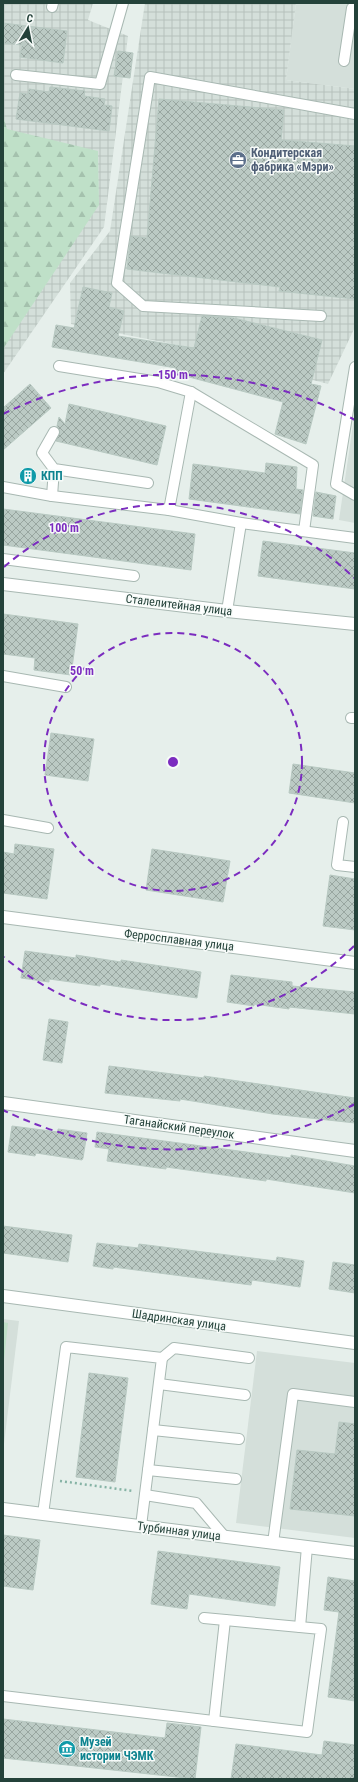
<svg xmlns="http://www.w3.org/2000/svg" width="358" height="1782" font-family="'Roboto Condensed',sans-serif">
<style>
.built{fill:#d4dfda}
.industrial{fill:url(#industrial-grid)}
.forest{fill:url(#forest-firs)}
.pitch{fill:#bfe0c8}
.building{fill:url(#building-cross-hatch);stroke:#b8c9c2}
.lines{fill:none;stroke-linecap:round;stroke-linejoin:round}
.service-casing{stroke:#a8b8b2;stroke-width:12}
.minor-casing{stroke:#a8b8b2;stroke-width:14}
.path{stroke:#86b3a5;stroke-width:2.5;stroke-dasharray:2 3;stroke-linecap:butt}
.service{stroke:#fff;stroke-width:10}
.minor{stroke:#fff;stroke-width:12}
.ring{fill:none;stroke:#7b2cbf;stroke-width:2;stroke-dasharray:7 5}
.labels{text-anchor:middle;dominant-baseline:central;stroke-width:3;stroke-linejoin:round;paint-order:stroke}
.service-label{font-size:12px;font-weight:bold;fill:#4e5e75;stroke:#f7fbf9;text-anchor:start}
.culture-label{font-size:12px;font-weight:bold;fill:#0d838f;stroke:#f7fbf9;text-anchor:start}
.street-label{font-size:12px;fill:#24423a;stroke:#f7fbf9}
.centre{fill:#7b2cbf;stroke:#f7fbf9;stroke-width:2}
.ring-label{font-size:12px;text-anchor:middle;font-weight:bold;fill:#7b2cbf;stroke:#f7fbf9;stroke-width:3;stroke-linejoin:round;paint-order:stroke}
</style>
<defs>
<pattern id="industrial-grid" width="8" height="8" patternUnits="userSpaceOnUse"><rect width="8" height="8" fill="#d4dfda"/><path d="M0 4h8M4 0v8" fill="none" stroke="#b6c1bc"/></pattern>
<pattern id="forest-firs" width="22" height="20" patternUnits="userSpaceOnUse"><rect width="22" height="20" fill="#bfe0c8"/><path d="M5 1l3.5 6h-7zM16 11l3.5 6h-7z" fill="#a4c1ad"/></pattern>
<pattern id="building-cross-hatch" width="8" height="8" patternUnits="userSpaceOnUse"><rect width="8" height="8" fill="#bbcac4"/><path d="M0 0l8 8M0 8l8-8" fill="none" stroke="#98a6a0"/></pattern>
</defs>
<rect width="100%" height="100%" fill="#e6efeb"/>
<g class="built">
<path d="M296,3H355V89L286,80Z"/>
<path d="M355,411V523L339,520Z"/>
<path d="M3,1319L19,1321L3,1452Z"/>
<path d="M257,1351L355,1363V1538L236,1523Z"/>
</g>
<g class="industrial">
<path d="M3,3H93L88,20L128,36L104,227L3,374Z"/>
<path d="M145,3H296L286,80L355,89V327L328,384L188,347L71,324L70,283L110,231Z"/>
</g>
<path class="forest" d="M3,116L7,129L98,151L99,205L3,349Z"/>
<path class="pitch" d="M3,1322L8,1323L3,1370Z"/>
<g class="building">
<path d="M3,23L67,31L63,63L20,57L22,45L3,43Z"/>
<path d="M118,51L133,53L130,78L114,76Z"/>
<path d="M50,87L85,91L84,96L105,99L104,105L112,106L109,131L16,119L20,93L28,94L29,89L49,92Z"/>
<path d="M159,99L284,110L281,140L355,146V299L279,291L280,287L127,269L131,236L147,238Z"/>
<path d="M83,287L112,293L109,307L124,311L118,336L194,348L202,316L234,318L322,340L311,384L321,386L306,444L275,434L283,402L174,373L176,368L52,347L56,325L74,328Z"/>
<path d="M30,384L51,408L3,450V408Z"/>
<path d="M69,404L166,426L157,465L56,441L60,432L57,426L59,417L65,424Z"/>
<path d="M266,463L297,467L296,489L303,490L300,514L189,499L193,464L265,473Z"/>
<path d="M316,492L336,496L333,519L313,516Z"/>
<path d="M3,509L195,534L191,570L3,545Z"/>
<path d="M263,541L355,553V589L258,576Z"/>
<path d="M3,614L78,624L71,675L34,670L35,658L3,654Z"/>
<path d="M51,733L94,739L88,781L45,775Z"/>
<path d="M293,764L355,773V803L289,793Z"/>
<path d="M15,844L54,849L47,899L3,893V852L14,854Z"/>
<path d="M152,849L230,861L223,902L146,890Z"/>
<path d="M330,875L355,879V930L323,926Z"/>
<path d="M25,951L76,958V955L121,962V960L201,972L197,998L100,984V986L49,979V982L21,978Z"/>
<path d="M231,975L292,982V986L355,992V1014L289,1007V1009L254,1004V1006L227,1002Z"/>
<path d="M49,1019L68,1022L62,1063L43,1060Z"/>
<path d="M109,1066L204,1078V1076L355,1098V1123L273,1114L180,1099V1101L105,1093Z"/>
<path d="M12,1126L58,1132V1129L87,1133L83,1158L82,1160L36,1153L35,1156L8,1152Z"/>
<path d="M97,1132L291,1158V1155L355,1166V1193L266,1179V1181L166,1167V1169L107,1161L109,1149L95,1147Z"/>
<path d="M3,1226L72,1235L68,1262L3,1253Z"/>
<path d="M97,1243L138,1248L139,1244L276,1261L277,1257L304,1261L300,1287L252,1280L251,1285L113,1267V1269L93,1266Z"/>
<path d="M333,1262L355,1265V1293L329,1289Z"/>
<path d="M89,1373L128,1378L115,1482L76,1477Z"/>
<path d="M339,1422L355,1424V1516L290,1509L297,1450L335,1454Z"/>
<path d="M3,1535L40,1540L33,1590L3,1586Z"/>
<path d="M158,1551L280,1567L275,1606L189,1594L187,1609L151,1604Z"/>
<path d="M328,1577L355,1581V1701L328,1697L339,1612L324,1610Z"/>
<path d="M3,1719L165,1738L167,1723L201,1727L195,1779L3,1758Z"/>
<path d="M324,1741L355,1745V1779H231L236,1744L322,1755Z"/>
</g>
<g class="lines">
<defs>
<g id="service">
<path d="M52,7L53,3"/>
<path d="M344,61L352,8L355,9"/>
<path d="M16,75L100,84L123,3"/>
<path d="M321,316L143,306L117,283L150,77L355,114"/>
<path d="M59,366L158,382L191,392L313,465L304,531"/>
<path d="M355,367L336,484L355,495"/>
<path d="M54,432L42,453L54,469L148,483"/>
<path d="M3,487L52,496L169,510L241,523L355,538"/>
<path d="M52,496L54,469"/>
<path d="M169,510L191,392"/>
<path d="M3,559L134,576"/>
<path d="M227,611L241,523"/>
<path d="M3,676L66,687"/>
<path d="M351,718H355"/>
<path d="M3,820L48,828"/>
<path d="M343,822L337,865L355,867"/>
<path d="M162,1358L174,1348L249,1358"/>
<path d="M159,1384L245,1395"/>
<path d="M153,1430L239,1439"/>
<path d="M148,1470L236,1479"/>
<path d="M145,1495L196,1503L224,1536"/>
<path d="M43,1514L66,1347L162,1358L141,1526"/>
<path d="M273,1543L293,1394L355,1402"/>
<path d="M300,1627L307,1547"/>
<path d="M3,1696L307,1732L321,1629L204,1618"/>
<path d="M214,1721L225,1620"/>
</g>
<g id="minor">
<path d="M3,584L227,611L355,624"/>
<path d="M3,917L355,963"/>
<path d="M3,1103L355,1151"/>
<path d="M3,1296L355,1343"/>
<path d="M3,1509L355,1553"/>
</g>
</defs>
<use href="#service" class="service-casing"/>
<use href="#minor" class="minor-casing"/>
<path class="path" d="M60,1481L133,1491"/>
<use href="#service" class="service"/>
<use href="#minor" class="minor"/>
</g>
<g class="ring">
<circle cx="173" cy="762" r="129"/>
<path d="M354 946A258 258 0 0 1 4 957M4 567A258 258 0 0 1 354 578"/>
<path d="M355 1104A387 387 0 0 1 3 1110M3 414A387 387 0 0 1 355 420"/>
</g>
<defs>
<symbol id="office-disc" viewBox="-11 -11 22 22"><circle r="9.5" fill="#5c6f8a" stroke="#f7fbf9"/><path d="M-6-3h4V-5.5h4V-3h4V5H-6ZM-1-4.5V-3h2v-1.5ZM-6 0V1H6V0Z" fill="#fff"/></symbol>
<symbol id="building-disc" viewBox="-11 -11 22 22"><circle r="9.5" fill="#0f9aa8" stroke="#f7fbf9"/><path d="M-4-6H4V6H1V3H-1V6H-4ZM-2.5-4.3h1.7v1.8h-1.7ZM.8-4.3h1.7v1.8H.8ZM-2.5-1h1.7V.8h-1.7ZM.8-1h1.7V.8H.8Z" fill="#fff"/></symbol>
<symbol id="museum-disc" viewBox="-11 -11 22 22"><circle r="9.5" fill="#0f9aa8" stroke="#f7fbf9"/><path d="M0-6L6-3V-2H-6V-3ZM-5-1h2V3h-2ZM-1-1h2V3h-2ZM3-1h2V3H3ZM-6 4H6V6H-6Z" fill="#fff"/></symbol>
</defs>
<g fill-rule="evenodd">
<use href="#office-disc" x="228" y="150" width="20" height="20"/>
<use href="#building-disc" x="18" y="466" width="20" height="20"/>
<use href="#museum-disc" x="57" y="1739" width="20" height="20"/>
</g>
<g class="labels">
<g class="service-label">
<text x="251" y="153">Кондитерская<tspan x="251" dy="14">фабрика «Мэри»</tspan></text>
</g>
<g class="culture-label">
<text x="41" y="476">КПП</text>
<text x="80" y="1742">Музей<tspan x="80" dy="14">истории ЧЭМК</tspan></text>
</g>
<g class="street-label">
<text transform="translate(179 605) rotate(7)">Сталелитейная улица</text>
<text transform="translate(179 940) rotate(7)">Ферросплавная улица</text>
<text transform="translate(179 1127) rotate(8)">Таганайский переулок</text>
<text transform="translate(179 1320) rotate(8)">Шадринская улица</text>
<text transform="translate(179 1531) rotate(7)">Турбинная улица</text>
</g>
</g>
<circle cx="173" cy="762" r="6" class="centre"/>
<g class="ring-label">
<text x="173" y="379">150 m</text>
<text x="64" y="532">100 m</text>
<text x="82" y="675">50 m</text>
</g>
<rect width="358" height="1782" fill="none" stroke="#24423a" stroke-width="8"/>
<g transform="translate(28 28) rotate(10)" stroke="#f7fbf9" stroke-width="3" paint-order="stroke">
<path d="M0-3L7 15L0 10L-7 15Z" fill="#24423a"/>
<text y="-6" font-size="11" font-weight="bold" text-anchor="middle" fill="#24423a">С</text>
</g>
</svg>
